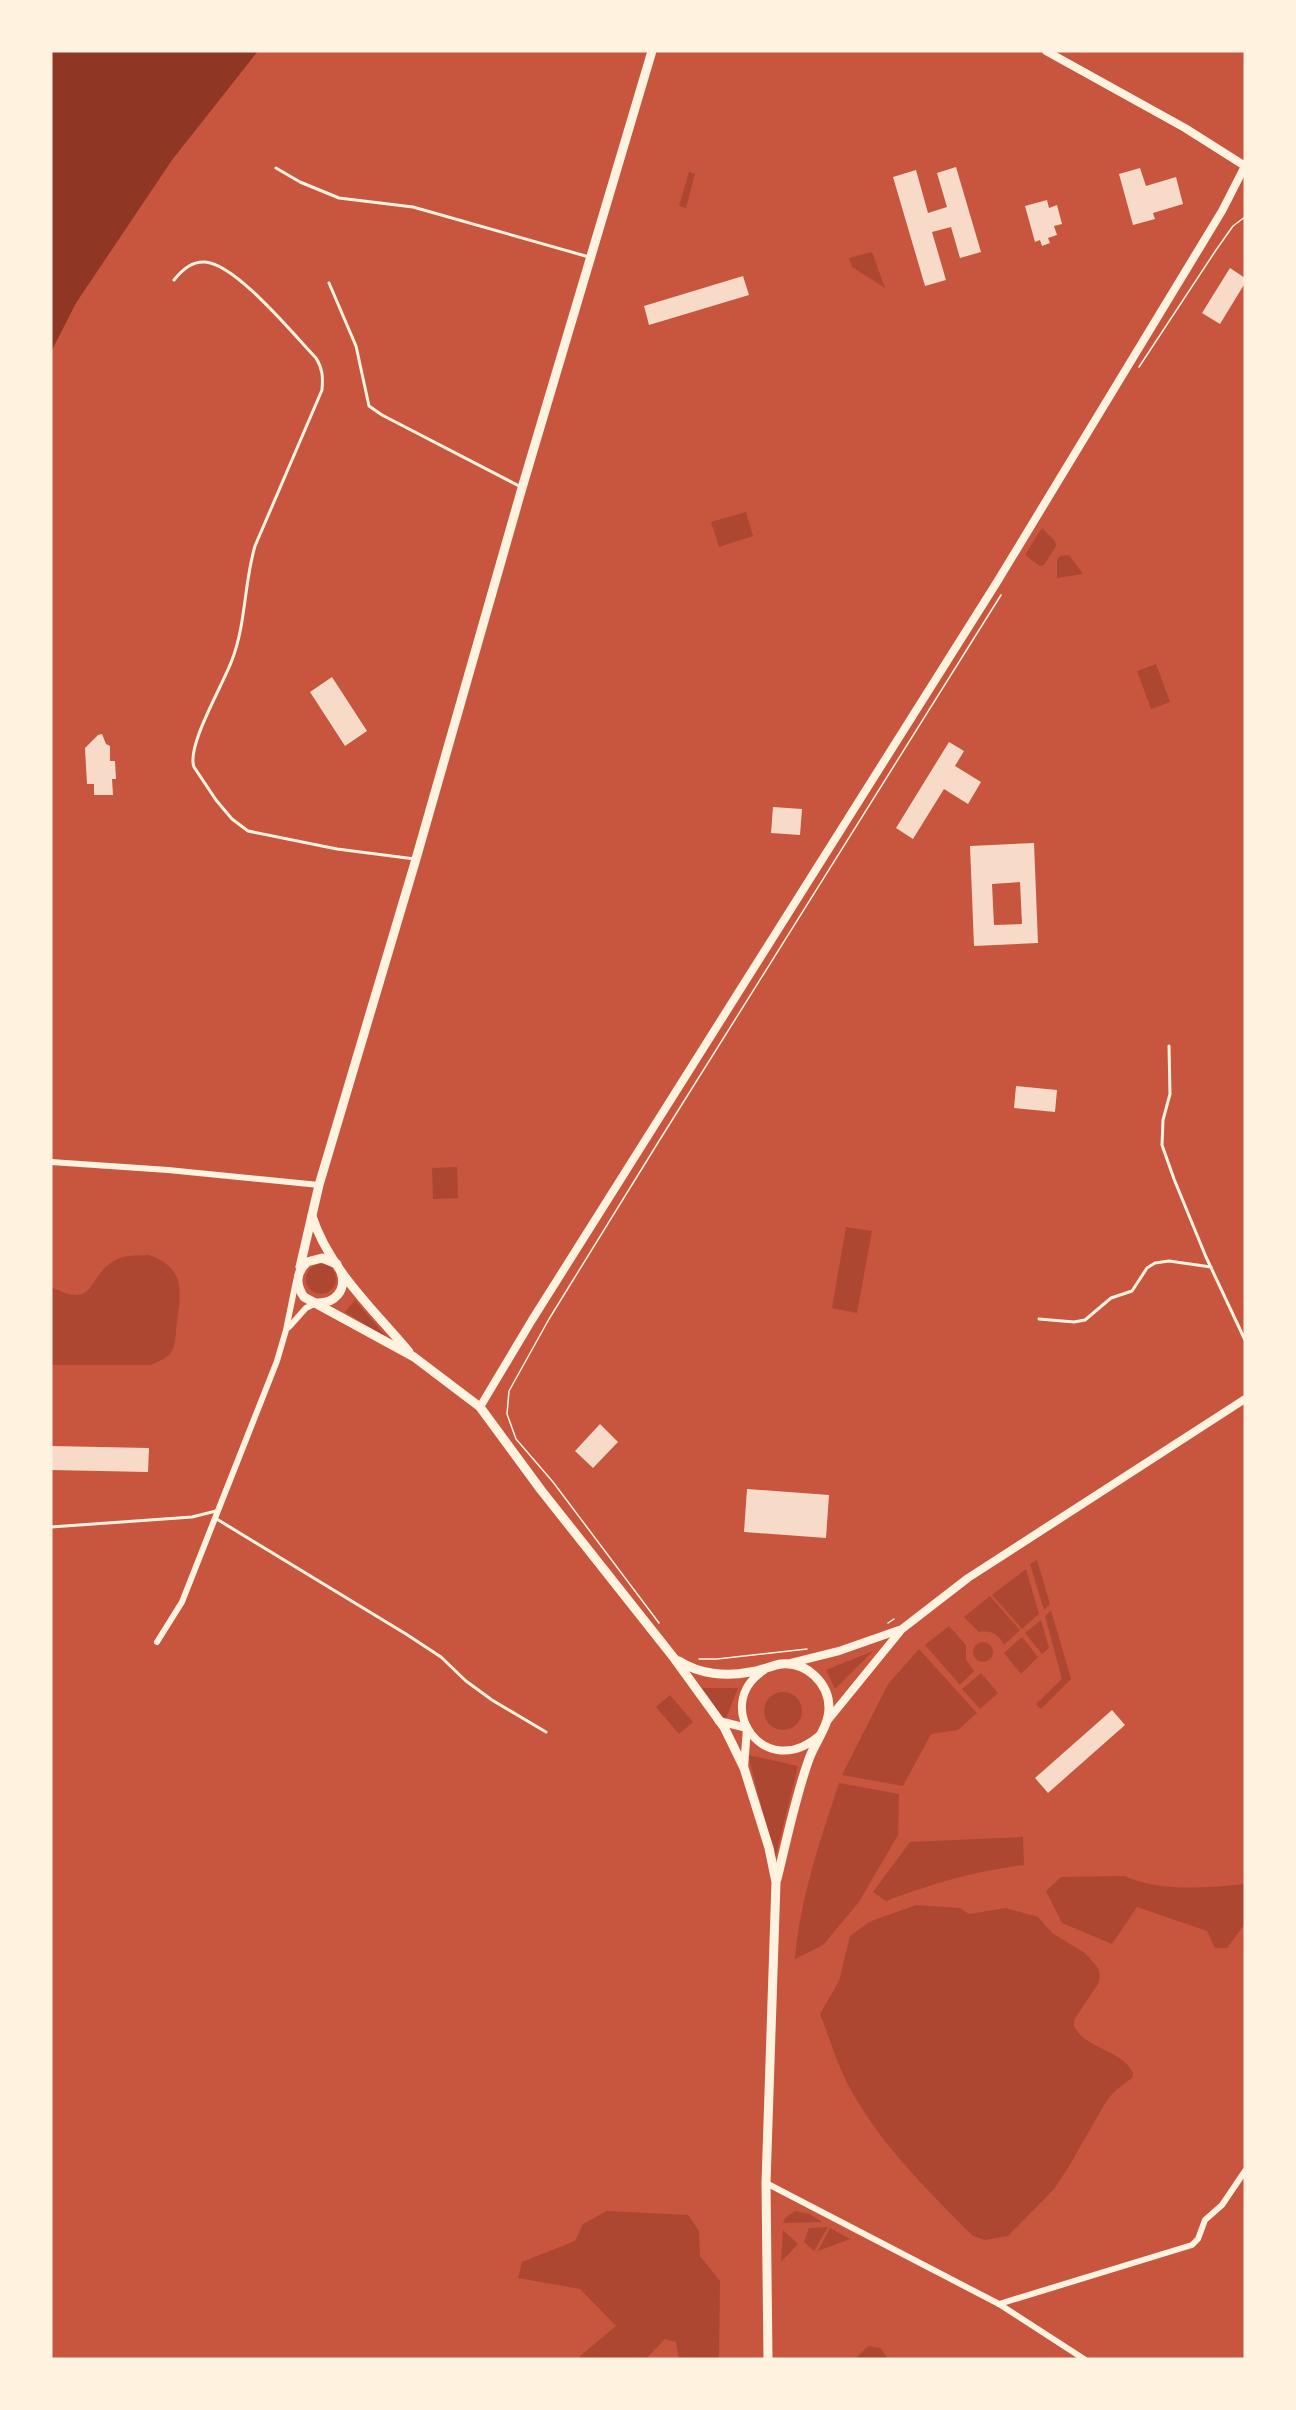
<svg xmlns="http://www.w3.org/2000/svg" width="1296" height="2410" font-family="Mulish,sans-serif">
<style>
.green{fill:#ae4732}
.water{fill:#8f3625}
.building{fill:#f7dbc8;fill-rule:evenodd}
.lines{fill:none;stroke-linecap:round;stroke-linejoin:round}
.path{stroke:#fff3e0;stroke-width:1.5}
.service{stroke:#fff3e0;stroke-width:3}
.minor{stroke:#fff3e0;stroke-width:6}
.secondary{stroke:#fff3e0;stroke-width:8}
.primary{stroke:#fff3e0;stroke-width:9}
</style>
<rect width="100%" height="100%" fill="#c8553d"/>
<g class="green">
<path d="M689,172L695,174L686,208L679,206Z"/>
<path d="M872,252L885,288L852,267L849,258Z"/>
<path d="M746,512L753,536L719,547L711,522Z"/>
<path d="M1042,528L1055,541L1056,546L1044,565L1040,566L1025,555Z"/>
<path d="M1069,555L1083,574L1057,578V560L1060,556Z"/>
<path d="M1156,664L1170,702L1151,709L1137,671Z"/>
<path d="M457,1167L458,1198L433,1199L432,1168Z"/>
<path d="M846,1227L872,1231L857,1313L832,1308Z"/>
<path d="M149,1255C184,1267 182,1290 177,1321C176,1329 176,1341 173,1349C169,1358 158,1362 150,1365H51V1287C96,1309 86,1280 112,1262C123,1254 136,1256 149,1255Z"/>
<circle cx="321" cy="1279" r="15"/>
<path d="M355,1300L387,1338L345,1312Z"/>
<path d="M1037,1560L1050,1604L1044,1610L1030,1564Z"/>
<path d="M1026,1569L1039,1614L1022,1629L992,1595Z"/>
<path d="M990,1596L1020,1630L1004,1645C999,1634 991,1630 979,1632L964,1617Z"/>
<path d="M1051,1610L1071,1679L1041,1709L1036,1704L1062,1679L1045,1616Z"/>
<path d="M1041,1620L1049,1648L1042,1654L1025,1633Z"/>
<path d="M949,1626L966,1645V1660L974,1671L960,1685L925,1645Z"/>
<path d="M1022,1637L1038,1657L1021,1674L1004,1653Z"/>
<circle cx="983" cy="1652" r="10"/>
<path d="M919,1649L977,1713L958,1730L931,1734L903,1786L842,1775L888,1684Z"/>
<path d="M873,1651L835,1689L826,1670Z"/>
<path d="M981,1673L998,1693L980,1709L962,1689Z"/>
<path d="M702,1688H738L725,1721Z"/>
<circle cx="783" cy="1711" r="19"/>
<path d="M670,1695L693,1722L679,1734L656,1707Z"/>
<path d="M748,1755L798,1766L775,1859Z"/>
<path d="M839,1783L899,1794L898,1835L859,1902L823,1945L795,1959C800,1898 820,1841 839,1783Z"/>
<path d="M1023,1837L1024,1865C976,1871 931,1884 886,1901L873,1892L910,1842Z"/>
<path d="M1124,1876C1161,1892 1205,1888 1245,1884V1924L1227,1948H1215L1207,1931L1137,1907L1112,1944L1062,1923L1046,1891L1061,1877Z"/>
<path d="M916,1905L960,1908L969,1914L1006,1908L1038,1917L1052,1933L1085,1953L1098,1968L1100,1976L1098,1984L1074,2020V2026C1085,2049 1123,2050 1133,2073L1132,2078L1115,2091L1107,2100L1068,2168L1054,2189L1008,2236L985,2240L973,2236C926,2189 878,2142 847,2083C836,2061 829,2036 820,2014L839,1981L850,1936L869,1922Z"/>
<path d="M607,2211L688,2215L699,2231L700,2256L720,2281L719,2359H679L676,2342L665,2339L646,2359H580V2356L616,2326L580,2289L518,2278L522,2262L575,2241L583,2224Z"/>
<path d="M795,2211L810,2214L822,2222L783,2223L785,2218Z"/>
<path d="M828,2227L814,2251L804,2242L809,2228Z"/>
<path d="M830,2228L850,2239L818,2251Z"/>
<path d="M783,2230L798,2244L781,2262Z"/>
<path d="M868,2346L880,2348L888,2359H855Z"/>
</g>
<path class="water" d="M51,51H258L172,160L76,303L51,352Z"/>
<g class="building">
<path d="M956,167L981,252L960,258L951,227L932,232L946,280L925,286L893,177L916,170L928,213L947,207L937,173Z"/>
<path d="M1140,168L1146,186L1176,177L1183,204L1153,213L1155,219L1133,225L1119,174Z"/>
<path d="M1047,200L1049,208L1057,205L1062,224L1054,226L1057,235L1048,238L1050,243L1042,246L1040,240L1035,242L1025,206Z"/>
<path d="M1230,268L1245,278V283L1220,324L1202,313Z"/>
<path d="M743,276L749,295L649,325L644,306Z"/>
<path d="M332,677L367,731L345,746L310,692Z"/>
<path d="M102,734L106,744L110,746V761H115L116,779H112L113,795H94V784H87L85,748L98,735Z"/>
<path d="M949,742L964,751L955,766L981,782L968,804L944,789L913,839L896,828Z"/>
<path d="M773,807L802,809L800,835L771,833Z"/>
<path d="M1034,843L1038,943L974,946L970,846ZM1020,882L1022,924L994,925L992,884Z"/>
<path d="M1016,1086L1057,1090L1055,1112L1014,1108Z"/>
<path d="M600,1424L618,1442L593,1468L575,1451Z"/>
<path d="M51,1446L149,1448L148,1472L51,1470Z"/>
<path d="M747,1489L829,1495L826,1538L744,1532Z"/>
<path d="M1112,1710L1125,1725L1048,1793L1035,1778Z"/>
</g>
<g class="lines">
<g class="path">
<path d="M1139,367L1216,250L1233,226L1245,217"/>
<path d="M659,1623L553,1482L516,1439L507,1414L509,1391L549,1319L659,1141L1001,595"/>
<path d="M888,1623L894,1619"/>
<path d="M699,1659H717L807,1649"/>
</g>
<g class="service">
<path d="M276,168L300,182L339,198L413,207L589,257"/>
<path d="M174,280C181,271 192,261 205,262C236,264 293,334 316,358C323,369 323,378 322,390L255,546C244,583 246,624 232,660C224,683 186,746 194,767L216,800L232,819L248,831L337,849L415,859"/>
<path d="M329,283L356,346L369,406L382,415L521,487"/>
<path d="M1169,1046L1170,1094L1163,1120L1162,1145L1174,1179L1206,1257L1245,1340"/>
<path d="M1039,1319L1074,1322L1085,1320L1111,1298L1132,1291L1147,1268L1155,1263L1169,1261L1211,1267"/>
<path d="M215,1518L406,1634L441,1657L466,1681L492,1700L546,1732"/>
<path d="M51,1527L192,1517L216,1511"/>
</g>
<g class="minor">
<path d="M51,1162L168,1170L319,1185"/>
<path d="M289,1327L306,1308L316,1303"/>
<path d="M157,1642L182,1602L277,1361L286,1330L296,1281"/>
<path d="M766,2183L999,2304L1084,2359"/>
<path d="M999,2304L1192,2245L1198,2239L1205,2220L1222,2205L1245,2171"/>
</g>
<g class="secondary">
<path d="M1046,51L1185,128L1245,166"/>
<path d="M480,1407L532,1320L997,582L1222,211L1245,166"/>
<path d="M791,1663L839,1651L899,1630"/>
<path d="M763,1671C711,1705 765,1784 820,1735"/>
<path d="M828,1720L902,1629L968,1578L1245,1399"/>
<path d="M719,1721L747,1728"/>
<path d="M744,1768L747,1728"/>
</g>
<g class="primary">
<path d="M312,1216C329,1269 374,1310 409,1352"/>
<path d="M337,1264L322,1258L307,1262C296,1273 295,1284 304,1297L414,1357L480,1407L541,1490L674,1658L724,1727L744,1768L769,1848L776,1882L766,2183L768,2359"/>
<path d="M300,1267L319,1185L416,859L522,488L652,51"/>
<path d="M316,1303C335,1304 347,1290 341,1272"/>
<path d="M679,1661C699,1674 726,1677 750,1672C760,1671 770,1666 781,1664C806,1661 829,1683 829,1708C829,1726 815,1742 809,1759C795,1798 787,1839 777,1879"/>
</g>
</g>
<rect width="1296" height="2410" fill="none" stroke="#fff3e0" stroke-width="105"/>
</svg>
